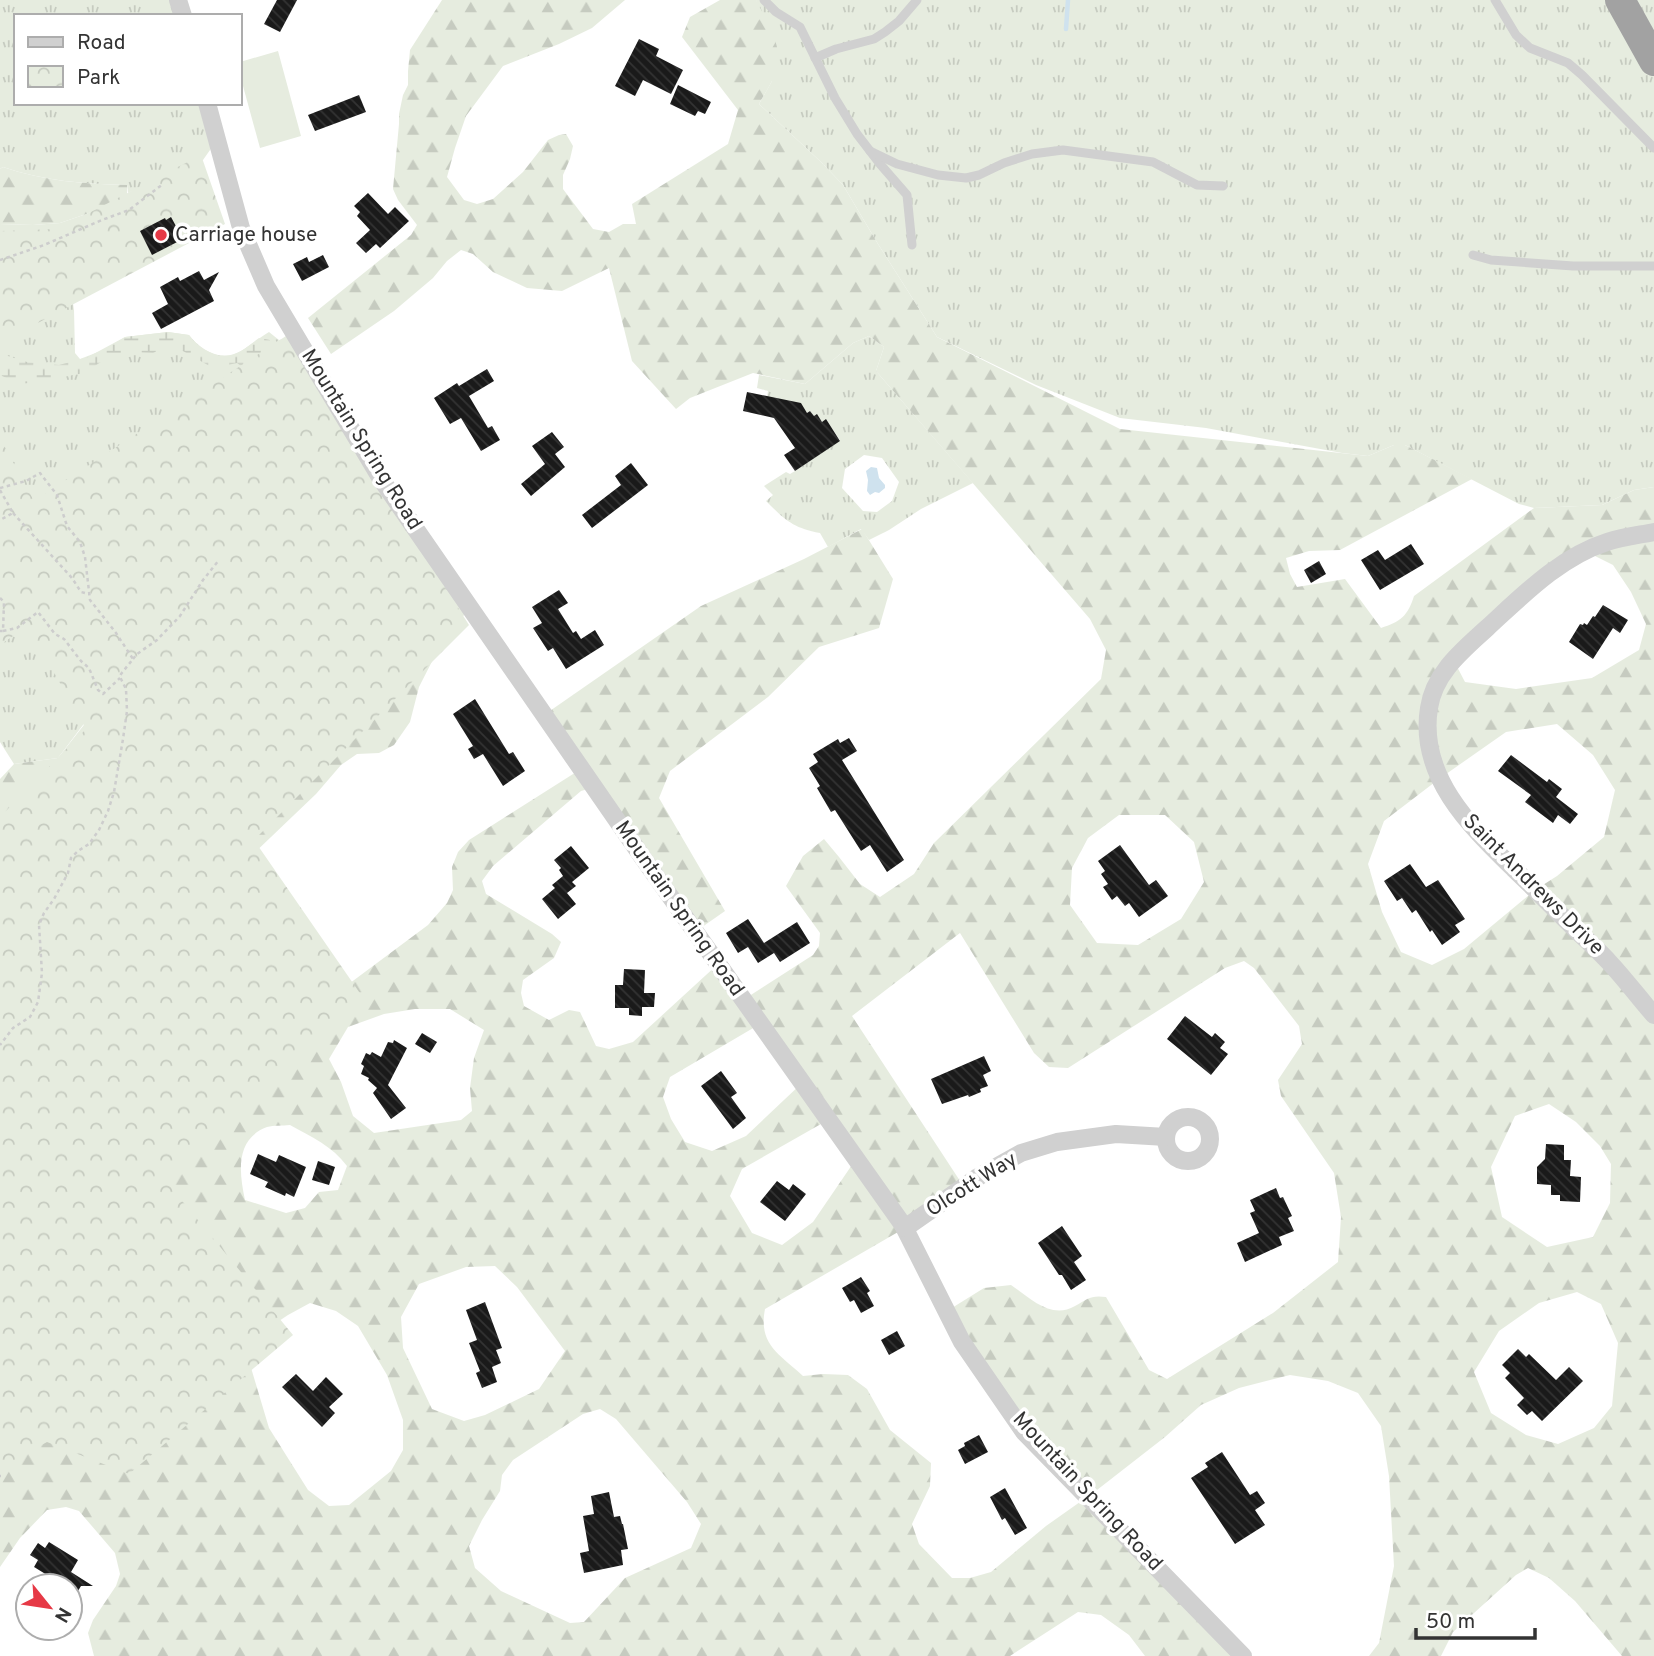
<svg xmlns="http://www.w3.org/2000/svg" width="1654" height="1656" font-family="Overpass,sans-serif">
<style>
.grass{fill:url(#grass-tufts);fill-rule:evenodd}
.forest{fill:url(#forest-firs);fill-rule:evenodd}
.wetland{fill:url(#wetland-marsh)}
.park{fill:url(#park-crowns)}
.garden{fill:#e6ecdf}
.water{fill:#cfe2ee}
.lines{fill:none;stroke-linecap:round;stroke-linejoin:round}
.stream{stroke:#cfe2ee;stroke-width:4.5}
.building{fill:url(#building-back-hatch)}
.path{stroke:#cdcdcd;stroke-width:2.5;stroke-dasharray:3.5 3.5;stroke-linecap:butt}
.service{stroke:#d0d0d0;stroke-width:9}
.minor{stroke:#d0d0d0;stroke-width:18}
.trunk{stroke:#a2a2a2;stroke-width:30}
.poi-dot{fill:#e63946;stroke:#fff;stroke-width:2.5}
.labels{text-anchor:middle;dominant-baseline:central;stroke-width:7;stroke-linejoin:round;paint-order:stroke}
.poi-label{font-size:21px;fill:#333;stroke:#fff;text-anchor:start}
.street-label{font-size:21px;fill:#333;stroke:#fff}
</style>
<defs>
<pattern id="grass-tufts" width="24" height="20" patternUnits="userSpaceOnUse" patternTransform="scale(1.75)"><rect width="24" height="20" fill="#e6ecdf"/><path d="M3 7l-1-3M5 7V3M7 7l1-3M15 17l-1-3M17 17v-4M19 17l1-3" fill="none" stroke="#c6cbc0"/></pattern>
<pattern id="forest-firs" width="22" height="20" patternUnits="userSpaceOnUse" patternTransform="scale(1.75)"><rect width="22" height="20" fill="#e6ecdf"/><path d="M5 1l3.5 6h-7zM16 11l3.5 6h-7z" fill="#c6cbc0"/></pattern>
<pattern id="wetland-marsh" width="20" height="14" patternUnits="userSpaceOnUse" patternTransform="scale(1.75)"><rect width="20" height="14" fill="#e6ecdf"/><path d="M1 5h8M5 5V1M11 12h8M15 12V8" fill="none" stroke="#c6cbc0"/></pattern>
<pattern id="park-crowns" width="20" height="18" patternUnits="userSpaceOnUse" patternTransform="scale(1.75)"><rect width="20" height="18" fill="#e6ecdf"/><path d="M2 6a3 3 0 1 1 6 0M12 15a3 3 0 1 1 6 0" fill="none" stroke="#c6cbc0"/></pattern>
<pattern id="building-back-hatch" width="6" height="6" patternUnits="userSpaceOnUse" patternTransform="scale(1.75)"><rect width="6" height="6" fill="#1a1a1a"/><path d="M-1 5l2 2M0 0l6 6M5-1l2 2" fill="none" stroke="#333"/></pattern>
</defs>
<rect width="100%" height="100%" fill="#fff"/>
<g class="grass">
<path d="M0,0H178L183,16H16V103H207L217,140L203,160L128,193L127,185C85,184 43,181 3,167L0,169Z"/>
<path d="M756,0H1654V487L1634,490L1602,505L1534,508L1519,504L1405,445H1394L1368,456L1342,453L1206,428L1120,418L1036,385L937,337L878,244L843,185L822,163L759,104L772,81Z"/>
<path d="M127,200L72,297L74,310L75,353L80,359L106,349L125,337L168,332L189,335C199,348 216,360 234,354C245,351 258,338 269,332L279,340L86,721L58,758L14,764L0,742V224L33,225L60,223Z"/>
<path d="M869,336L884,347L876,371L973,483L921,509L889,530L869,540L861,529L828,547L820,533C793,528 785,520 766,501L773,495L764,486L786,472L790,474L795,471L840,440L826,420L822,422L817,415L814,416L810,411L807,413L801,404L767,397L768,391L757,388L759,375L805,384L853,343ZM864,455L882,458L899,482L892,501L877,512L863,511L842,488L845,469Z"/>
</g>
<g class="forest">
<path d="M442,0H625L592,28L559,44L503,66L466,116L455,148L447,177L464,200L477,204L493,199L523,172L548,140L559,135L566,134L573,146L570,159L563,175V189L593,229L609,232L623,224H636L632,204L728,144L738,110L682,37L690,17L720,0H756C765,18 781,43 778,63C776,78 766,91 759,104L822,163L843,185L878,244L937,337L1120,429L1368,456L1394,445H1405L1472,479L1340,550L1309,551L1286,558L1290,574L1297,587L1345,579L1381,628C1400,622 1408,616 1414,596L1534,508L1602,505L1634,490L1654,487V1656H1622L1575,1601L1549,1578L1528,1568L1516,1575L1453,1632L1441,1656H1369L1379,1643L1394,1566L1389,1476L1381,1426L1358,1393L1328,1381L1290,1375L1239,1388L1201,1405L1165,1437L1088,1497L1243,1656H1145L1129,1635L1101,1615L1078,1612L1010,1656H94L88,1633L93,1620L116,1586L120,1574L115,1553L79,1511L66,1507L47,1510L20,1538L0,1567V779L14,764L58,758L87,721L10,492L43,487L48,497L279,340L296,336L472,610L451,624L419,687L410,722L394,745L379,753L357,754L341,765L316,794L224,882L283,1033L428,925L447,903L453,890L452,867L458,852L469,840L581,769L544,715L701,606L804,559L862,529L893,579L879,628L819,647L768,697L670,771L659,798L725,911L695,932L588,789L581,791L493,866L482,881L486,894L552,934L561,942L554,958L523,980L521,993L524,1006L549,1020L569,1010L580,1012L596,1046L609,1049L633,1042L718,964L743,1000L813,955L819,946L820,933L786,886L803,856L824,839L839,857L860,884L880,897L914,874L934,843L1101,679L1106,650L1090,619L876,371L884,347L869,336L853,343L805,384L753,373L690,398L676,409L632,361L609,268L562,291L527,288L493,272L473,254L461,250L447,261L433,278L394,311L331,354L308,318L411,235L417,225L398,200L393,189L399,124V114L403,95L408,85V71L410,50ZM1585,551L1613,565L1631,592L1646,624L1639,650L1592,678L1516,689L1465,682L1453,659ZM1557,724L1593,755L1615,790L1604,837L1557,876L1535,890L1464,949L1432,965L1401,952L1382,912L1368,864L1384,821L1439,779L1506,732ZM1119,815H1165L1194,842L1204,882L1181,919L1138,945L1097,943L1070,905L1072,868L1088,838ZM960,933L1034,1053L1049,1067L1068,1068L1225,968L1244,961L1254,968L1299,1026L1302,1044L1278,1080L1281,1096L1334,1173L1341,1217L1338,1262L1273,1313L1167,1379L1149,1370L1106,1297C1090,1295 1088,1299 1075,1306C1051,1320 1030,1298 1011,1285L984,1288L947,1311L1024,1432L1087,1497L1046,1526L991,1572L970,1578H952L919,1544L912,1524L930,1486L931,1463L890,1430L867,1389L848,1375L823,1374L803,1376C780,1354 758,1345 765,1309L905,1228L964,1187L852,1016ZM415,1009H450L484,1030L474,1058L470,1088L472,1111L461,1120L374,1133L353,1116L341,1082L329,1059L348,1027L384,1014ZM760,1024L802,1083L746,1136L712,1151L685,1142L671,1119L663,1097L670,1077ZM1549,1104L1576,1122L1600,1146L1611,1164L1610,1203L1593,1237L1547,1247L1502,1217L1491,1167L1515,1116ZM828,1120L856,1159L813,1222L782,1245L752,1233L730,1196L742,1169ZM290,1125C312,1137 332,1146 347,1166L338,1190L319,1192L305,1208L286,1213L245,1200C239,1172 235,1139 267,1127C274,1125 282,1126 290,1125ZM495,1266L517,1287L565,1351L539,1389L485,1415L464,1421L432,1409L403,1348L401,1317L419,1284L466,1267ZM1577,1292L1601,1304L1618,1343L1612,1406L1594,1428L1558,1444L1526,1435L1491,1413L1474,1372L1499,1331L1539,1303ZM310,1303L336,1311L358,1326L387,1375L403,1420V1450L391,1471L349,1505L329,1506L308,1490L269,1428L249,1361L261,1333L288,1315ZM600,1409L616,1419L687,1502L701,1524L691,1548L625,1578L584,1622L570,1623L501,1591L475,1568L469,1546L482,1520L500,1491L502,1475L513,1460L583,1414Z"/>
<path d="M3,167C43,181 85,184 127,185V200L60,223L33,225L0,224V169Z"/>
</g>
<path class="wetland" d="M168,332L189,335C199,348 217,361 235,354C243,351 252,343 259,338L270,340V351L241,366L237,363L213,368L174,346L166,347L153,353L128,352L104,360L84,373L38,382L19,384L0,375V355L8,356L27,362L59,365L88,357L125,337Z"/>
<g class="park">
<path d="M201,155L225,224L0,343V231L58,229Z"/>
<path d="M286,336L469,625L254,840L366,1002L164,1179L293,1335L129,1474L47,1442L0,1468V817L86,729L39,646L13,636L0,645V438L34,501Z"/>
</g>
<path class="garden" d="M278,51L301,136L260,148L240,75V62Z"/>
<path class="water" d="M871,467L877,468L879,478L885,485V488L879,493L875,492L870,495L867,491L868,480L866,471Z"/>
<g class="lines">
<path class="stream" d="M1066,29L1068,0"/>
</g>
<g class="building">
<path d="M277,0H297L280,32L264,24Z"/>
<path d="M639,39L659,49L656,56L683,70L671,94L643,80L635,96L615,86Z"/>
<path d="M678,85L711,102L705,114L698,111L695,116L670,104Z"/>
<path d="M359,95L366,112L315,131L308,115Z"/>
<path d="M368,193L388,214L395,207L409,221L380,248L376,244L366,253L356,243L370,230L357,216L360,212L354,206Z"/>
<path d="M171,217L183,239L152,255L140,231L165,218L166,220Z"/>
<path d="M323,255L329,267L302,281L293,264L307,257L309,262Z"/>
<path d="M199,271L204,280L219,272L209,290L214,301L161,329L152,313L168,304L160,287L178,277L180,281Z"/>
<path d="M487,369L494,381L469,396L488,428L492,426L500,440L481,451L461,418L450,424L434,398L457,383L459,386Z"/>
<path d="M747,392L801,403L807,413L810,411L814,416L817,414L822,422L826,419L840,441L795,471L784,455L795,448L774,418L743,411Z"/>
<path d="M552,432L564,447L555,454L565,467L531,496L521,484L545,464L532,446Z"/>
<path d="M631,463L648,485L592,528L582,515L621,485L615,476Z"/>
<path d="M1411,544L1424,564L1380,590L1361,560L1378,550L1385,560Z"/>
<path d="M1319,561L1326,574L1311,583L1304,570Z"/>
<path d="M559,590L568,603L558,609L573,633L576,631L581,639L595,630L604,645L566,669L553,648L548,651L533,628L542,623L532,607Z"/>
<path d="M1603,605L1628,620L1620,633L1613,628L1593,659L1569,642L1580,624L1583,625L1584,623L1587,625L1593,616L1595,617Z"/>
<path d="M475,699L509,754L513,752L525,771L503,786L483,754L474,759L468,749L473,746L453,714Z"/>
<path d="M849,738L857,751L842,760L904,860L887,872L870,845L861,851L835,810L831,812L817,788L820,786L809,768L818,762L813,754L838,739L840,743Z"/>
<path d="M1511,755L1547,782L1549,779L1562,789L1556,797L1578,814L1570,824L1558,815L1553,823L1525,802L1531,795L1498,771Z"/>
<path d="M1120,845L1149,885L1156,880L1168,896L1139,917L1129,903L1125,906L1117,896L1112,900L1103,887L1108,884L1101,874L1105,871L1098,861Z"/>
<path d="M571,846L589,868L572,882L576,886L567,893L576,904L558,919L542,899L555,888L552,885L563,876L559,870L561,868L554,860Z"/>
<path d="M1410,864L1426,887L1438,880L1465,919L1455,925L1460,932L1442,945L1432,930L1430,932L1416,910L1412,913L1402,898L1397,901L1384,881Z"/>
<path d="M748,919L764,943L797,922L810,943L780,962L774,953L758,963L748,947L738,953L726,933Z"/>
<path d="M624,969L645,970L644,993H655L654,1007H642V1016L629,1015V1008H615V985H623Z"/>
<path d="M1185,1016L1212,1037L1215,1033L1225,1042L1220,1048L1228,1054L1211,1075L1167,1039Z"/>
<path d="M422,1033L437,1042L430,1053L415,1044Z"/>
<path d="M394,1040L407,1048L388,1085L406,1108L391,1119L373,1093L377,1088L368,1080L369,1078L361,1074L364,1066L361,1064L366,1053L370,1055L372,1052L381,1057L388,1042L393,1043Z"/>
<path d="M984,1056L991,1071L983,1075L988,1086L980,1089L981,1092L969,1097L968,1095L942,1104L931,1079Z"/>
<path d="M721,1071L737,1093L731,1097L746,1118L733,1129L701,1086Z"/>
<path d="M1546,1144L1564,1145V1160H1571L1570,1176L1581,1177L1580,1202L1560,1201V1195H1551V1185L1537,1184V1167L1545,1159Z"/>
<path d="M258,1154L276,1162L279,1155L306,1167L294,1197L286,1193L285,1196L265,1187L268,1182L250,1174Z"/>
<path d="M318,1161L335,1167L329,1185L312,1180Z"/>
<path d="M777,1181L789,1190L793,1184L806,1194L785,1221L760,1202Z"/>
<path d="M1276,1188L1280,1198L1283,1197L1292,1216L1288,1218L1294,1231L1279,1237L1282,1245L1245,1262L1237,1243L1259,1233L1250,1213L1255,1211L1250,1200Z"/>
<path d="M1062,1226L1082,1256L1074,1262L1086,1280L1071,1290L1062,1275H1059L1038,1243Z"/>
<path d="M861,1277L870,1291L867,1293L874,1306L861,1313L854,1300L850,1302L842,1288Z"/>
<path d="M485,1302L502,1348L496,1350L501,1363L492,1367L497,1382L482,1388L476,1373L480,1371L469,1343L477,1340L466,1310Z"/>
<path d="M897,1331L905,1346L889,1355L881,1340Z"/>
<path d="M1518,1349L1526,1357L1529,1354L1556,1380L1569,1367L1583,1381L1542,1421L1532,1411L1527,1415L1517,1405L1524,1398L1505,1378L1510,1373L1502,1365Z"/>
<path d="M296,1374L313,1391L326,1377L343,1394L329,1407L335,1413L322,1427L282,1387Z"/>
<path d="M979,1435L988,1452L965,1464L958,1450L965,1446L964,1443Z"/>
<path d="M1222,1452L1250,1495L1257,1491L1265,1503L1255,1510L1265,1525L1235,1544L1191,1478L1208,1467L1205,1463Z"/>
<path d="M1005,1488L1027,1528L1015,1535L1005,1518L1002,1520L990,1497Z"/>
<path d="M609,1492L614,1517L620,1516L622,1524H623L628,1549L621,1550L623,1565L584,1573L580,1553L589,1551L583,1516L594,1514L591,1496Z"/>
<path d="M49,1542L78,1560L71,1572L93,1586H81L70,1604V1586H47L52,1578L34,1567L38,1560L30,1555L38,1543L45,1548Z"/>
</g>
<g class="lines">
<g class="path">
<path d="M0,260L44,245L102,220L129,210L163,184"/>
<path d="M0,488L26,481L40,473L57,495L67,526L80,542L85,557L90,600L116,633L133,659L121,674L120,677L126,689L127,711L123,739L114,792L108,811L99,830L89,844L78,851L71,858L68,873L54,899L44,913L39,925L42,973L38,1002L30,1017L13,1028L0,1045"/>
<path d="M0,490L13,513L0,520"/>
<path d="M13,513L72,578L81,592L89,594"/>
<path d="M0,598L4,602L3,631H0"/>
<path d="M3,631L17,628L38,612L55,634L64,639L81,661L89,668L98,690L103,694L120,678"/>
<path d="M133,659L137,654L157,640L180,616L203,580L219,560"/>
<path d="M0,1476H1"/>
</g>
<g class="service">
<path d="M764,0L776,12L800,27L835,98L857,134L880,164L907,195L912,245"/>
<path d="M1495,0L1516,35L1530,48L1568,63L1582,75L1654,148"/>
<path d="M815,58L836,49L874,39L885,32L899,21L917,0"/>
<path d="M870,151L897,164L938,175L966,178L979,175L1004,163L1032,154L1063,150L1153,162L1197,185L1223,186"/>
<path d="M1473,255L1491,260L1573,266H1654"/>
</g>
<g class="minor">
<path d="M178,0L183,16"/>
<path d="M207,103L241,228L266,286L381,479L643,858L903,1225L962,1342L1024,1432L1243,1656"/>
<path d="M1654,532C1639,535 1622,537 1607,542C1560,557 1523,595 1487,628C1463,650 1434,673 1429,708C1418,776 1470,826 1514,869C1535,889 1555,909 1575,929C1587,940 1599,951 1609,962C1625,979 1639,998 1654,1015"/>
<circle cx="1188" cy="1139" r="22"/>
<path d="M905,1228L978,1177L1021,1153L1057,1142L1116,1134L1166,1137"/>
</g>
<path class="trunk" d="M1620,0L1654,61"/>
</g>
<circle class="poi-dot" cx="161" cy="235" r="7"/>
<g class="labels">
<g class="poi-label">
<text x="175" y="235">Carriage house</text>
</g>
<g class="street-label">
<text transform="translate(361 440) rotate(58)">Mountain Spring Road</text>
<text transform="translate(1533 885) rotate(45)">Saint Andrews Drive</text>
<text transform="translate(679 909) rotate(55)">Mountain Spring Road</text>
<text transform="translate(972 1185) rotate(-32)">Olcott Way</text>
<text transform="translate(1087 1492) rotate(47)">Mountain Spring Road</text>
</g>
</g>
<rect x="14" y="14" width="228" height="91" fill="#ffffff" stroke="#adadad" stroke-width="2"/>
<rect x="28" y="37" width="35" height="10" fill="#d0d0d0" stroke="#adadad" stroke-width="2"/>
<text x="77" y="49" font-size="21" fill="#333333">Road</text>
<rect x="28" y="66" width="35" height="21" fill="url(#park-crowns)" stroke="#adadad" stroke-width="2"/>
<text x="77" y="84" font-size="21" fill="#333333">Park</text>
<g transform="translate(49 1607) rotate(120)"><circle r="33" fill="#ffffff" stroke="#adadad" stroke-width="2"/>
<path d="M0-5L12 26L0 18L-12 26Z" fill="#e63946"/>
<text y="-10" font-size="19" font-weight="bold" text-anchor="middle" fill="#333333">N</text>
</g>
<path d="M1416 1628v10h119v-10" fill="none" stroke="#333333" stroke-width="3.5"/>
<text x="1426" y="1628" font-size="21" fill="#333333" stroke="#ffffff" stroke-width="5" paint-order="stroke">50 m</text>
</svg>
